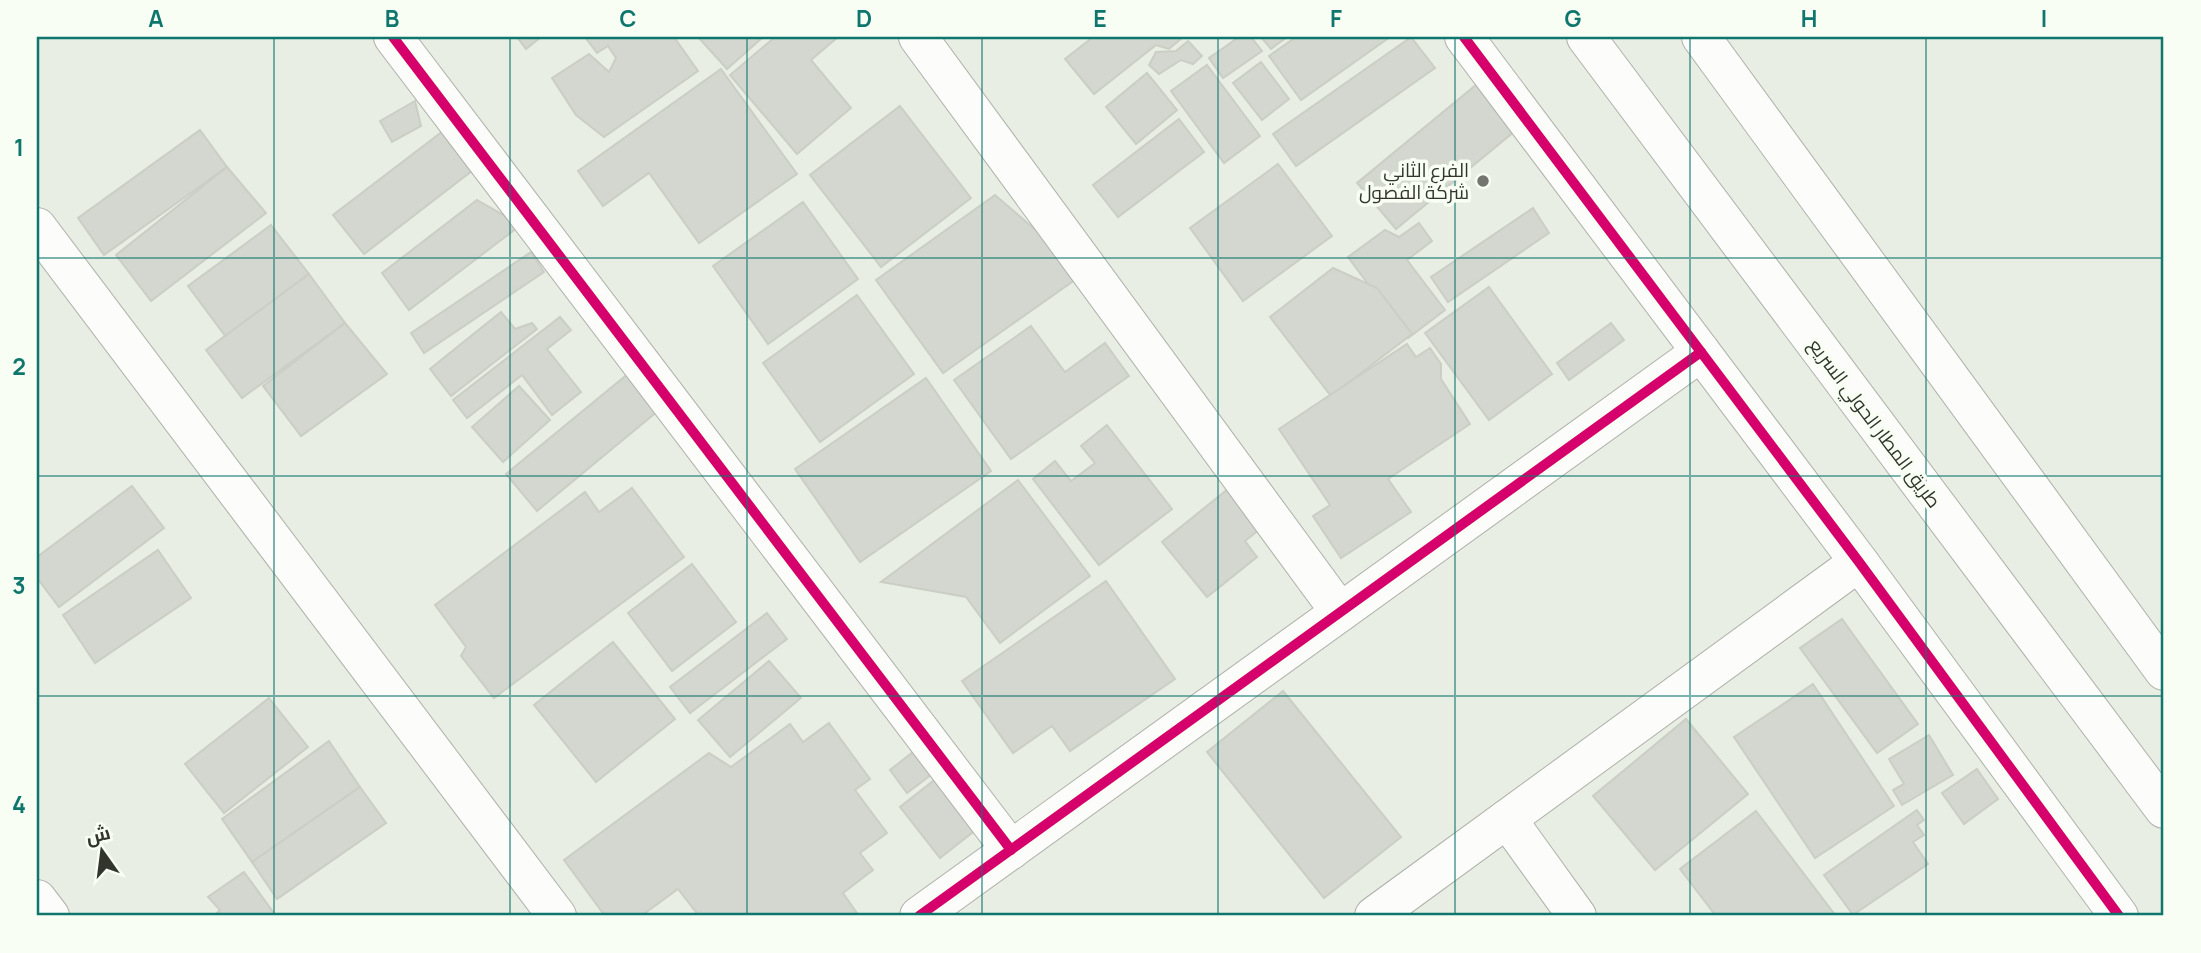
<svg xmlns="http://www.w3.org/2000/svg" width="2201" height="953" font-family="Manrope,Cairo,sans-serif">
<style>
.building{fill:#d3d7cf;stroke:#cacec5;stroke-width:2}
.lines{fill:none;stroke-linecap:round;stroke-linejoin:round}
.minor-casing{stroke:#adb1a9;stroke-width:40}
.highway-casing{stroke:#adb1a9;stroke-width:40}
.minor{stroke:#fcfcfb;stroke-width:38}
.highway{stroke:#fcfcfb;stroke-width:38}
.cycleway-casing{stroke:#f8fef3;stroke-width:15}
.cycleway{stroke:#d6006c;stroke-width:10}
.grid{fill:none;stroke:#0f766e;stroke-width:2;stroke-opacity:0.55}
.poi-dot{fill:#72766e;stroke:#f8fef3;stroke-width:2.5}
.labels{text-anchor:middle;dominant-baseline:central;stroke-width:7;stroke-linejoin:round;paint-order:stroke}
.poi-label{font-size:19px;fill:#32352e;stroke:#f8fef3;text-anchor:end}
.street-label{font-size:19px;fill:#32352e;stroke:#f8fef3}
.neatline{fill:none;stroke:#0f766e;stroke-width:2.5}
.grid-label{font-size:23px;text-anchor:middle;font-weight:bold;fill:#0f766e}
</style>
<rect width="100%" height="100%" fill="#e9eee4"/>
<g class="building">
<path d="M517,37H541L526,49Z"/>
<path d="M585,37H674L698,71L604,137L576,115L552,78L589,54L609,72L616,58L608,46L597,53Z"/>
<path d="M698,37H763L727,69Z"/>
<path d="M775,37H838L811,60L851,108L797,154L730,75Z"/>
<path d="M1093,37H1181L1182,38L1169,49L1156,45L1094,94L1065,59Z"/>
<path d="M1239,37H1251L1262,51L1223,78L1209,58Z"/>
<path d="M1261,37H1287L1271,49Z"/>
<path d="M1296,37H1390L1301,100L1269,56Z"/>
<path d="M1411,37L1435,68L1296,166L1273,134Z"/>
<path d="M1188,41L1202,56L1193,64L1181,60L1159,74L1149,65L1156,52L1176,51Z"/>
<path d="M1261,62L1289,99L1262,120L1233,83Z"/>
<path d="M1207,65L1260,136L1224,163L1171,91Z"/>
<path d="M721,69L797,174L699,243L649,173L603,206L578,171Z"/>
<path d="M1147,73L1177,110L1136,144L1106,107Z"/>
<path d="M1482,80L1521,126L1396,229L1357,183Z"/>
<path d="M415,101L421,126L392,142L380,121Z"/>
<path d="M900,106L971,198L881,267L810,175Z"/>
<path d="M1179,119L1204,152L1118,217L1093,185Z"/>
<path d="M447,128L477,167L364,254L333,215Z"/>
<path d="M200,130L227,167L104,255L78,218Z"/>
<path d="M1278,164L1332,236L1243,301L1190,228Z"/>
<path d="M227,167L266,213L151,301L116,255Z"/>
<path d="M995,195L1061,252L1079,277L943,373L876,280Z"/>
<path d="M477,200L521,225L409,310L382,273Z"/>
<path d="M803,202L858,279L768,344L713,266Z"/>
<path d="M1533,208L1549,233L1448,302L1431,277Z"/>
<path d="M1419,223L1432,241L1407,260L1445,310L1408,338L1348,257L1385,230L1399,237Z"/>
<path d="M271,225L309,274L226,337L188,286Z"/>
<path d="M531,252L544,272L424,353L411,333Z"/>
<path d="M1333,268L1377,288L1412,334L1331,396L1270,317Z"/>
<path d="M309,274L345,323L242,398L206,350Z"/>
<path d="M1489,287L1552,374L1489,420L1425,333Z"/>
<path d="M857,295L914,374L820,442L763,363Z"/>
<path d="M501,312L515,329L532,323L537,329L451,396L430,369Z"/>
<path d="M560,317L571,330L547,349L581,392L552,415L522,375L467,418L453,400Z"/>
<path d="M345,323L387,374L301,436L263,386Z"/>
<path d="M1611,323L1624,340L1569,380L1557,363Z"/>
<path d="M1031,326L1065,372L1105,343L1129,376L1011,459L954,380Z"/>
<path d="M1407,344L1416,357L1430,348L1441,364V379L1470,424L1388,479L1411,512L1341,558L1313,516L1330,505L1279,429Z"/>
<path d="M629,373L659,410L537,511L506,474Z"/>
<path d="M926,378L991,471L860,562L795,469Z"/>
<path d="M519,386L550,420L503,462L472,427Z"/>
<path d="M1107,425L1172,509L1099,565L1033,479L1055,461L1071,481L1095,463L1081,446Z"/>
<path d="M1018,480L1090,576L1000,643L966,597L881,582Z"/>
<path d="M132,486L164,528L59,607L37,578V557Z"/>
<path d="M632,488L684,557L494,698L461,656L466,647L435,605L585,492L599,512Z"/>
<path d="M1228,489L1260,529L1245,541L1257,557L1207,597L1162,542Z"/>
<path d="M158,550L191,598L95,663L63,615Z"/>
<path d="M692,564L736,622L672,671L628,613Z"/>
<path d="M1106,581L1175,679L1070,751L1052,726L1013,753L962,681Z"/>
<path d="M767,613L787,639L690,713L670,687Z"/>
<path d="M1842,619L1918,724L1877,753L1800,648Z"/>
<path d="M613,642L675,719L596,782L534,705Z"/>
<path d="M769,661L801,698L730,757L698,720Z"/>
<path d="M1813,684L1894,806L1815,858L1734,737Z"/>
<path d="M1283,691L1401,837L1324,898L1207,752Z"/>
<path d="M269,698L308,747L224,813L185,764Z"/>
<path d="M1686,719L1748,794L1655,870L1593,796Z"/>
<path d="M829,723L870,779L855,790L887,833L860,853L873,870L843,893L859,916H699L678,889L641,916H605L564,860L709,753L731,767L790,724L803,742Z"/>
<path d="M1929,735L1953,775L1902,805L1893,790L1904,784L1889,759Z"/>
<path d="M329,741L360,787L252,862L222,819Z"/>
<path d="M918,748L936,771L907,793L890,770Z"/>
<path d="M1977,769L1998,799L1964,824L1942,793Z"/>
<path d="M942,774L982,825L940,858L900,807Z"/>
<path d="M360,787L386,823L277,899L252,862Z"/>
<path d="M1917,810L1924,820L1917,825L1924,835L1913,842L1928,864L1853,915L1824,875Z"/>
<path d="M1756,811L1836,916H1716L1680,869Z"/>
<path d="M244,872L276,916H214L220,910L208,897Z"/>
</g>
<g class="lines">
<defs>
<g id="minor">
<path d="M393,37L1011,850"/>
<path d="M918,37L1340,612"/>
<path d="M1464,37L1859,562L2119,916"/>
<path d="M37,227L557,916"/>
<path d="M1507,819L1577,916"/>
<path d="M37,899L50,916"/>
<path d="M919,916L1701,352"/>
<path d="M1374,916L1859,562"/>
</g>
<g id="highway">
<path d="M1586,37L2164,809"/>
<path d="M1701,37L2164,671"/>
</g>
</defs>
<use href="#minor" class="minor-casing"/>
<use href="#highway" class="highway-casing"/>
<use href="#minor" class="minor"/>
<use href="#highway" class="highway"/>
<defs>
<g id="cycleway">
<path d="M393,37L1011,850"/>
<path d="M1464,37L1859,562L2119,916"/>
<path d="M919,916L1701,352"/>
</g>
</defs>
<use href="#cycleway" class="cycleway-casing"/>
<use href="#cycleway" class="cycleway"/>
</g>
<path class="grid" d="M274,37V916M510,37V916M747,37V916M982,37V916M1218,37V916M1455,37V916M1690,37V916M1926,37V916M37,258H2164M37,476H2164M37,696H2164"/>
<circle class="poi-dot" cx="1483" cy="181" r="7"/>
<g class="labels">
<g class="poi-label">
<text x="1469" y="170">الفرع الثاني<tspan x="1469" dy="22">شركة الفصول</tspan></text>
</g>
<g class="street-label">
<text transform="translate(1875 423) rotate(53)">طريق المطار الحولي السريع</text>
</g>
</g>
<rect width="2201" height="953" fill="none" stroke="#f8fef3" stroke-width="77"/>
<g transform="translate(102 851) rotate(346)" stroke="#f8fef3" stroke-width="5" paint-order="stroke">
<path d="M0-5L12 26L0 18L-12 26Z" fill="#32352e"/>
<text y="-10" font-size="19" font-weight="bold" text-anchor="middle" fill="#32352e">ش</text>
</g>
<rect x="38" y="38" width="2124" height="876" class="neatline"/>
<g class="grid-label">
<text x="156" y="27">A</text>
<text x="392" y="27">B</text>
<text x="628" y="27">C</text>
<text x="864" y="27">D</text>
<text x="1100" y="27">E</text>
<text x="1336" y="27">F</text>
<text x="1573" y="27">G</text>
<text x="1809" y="27">H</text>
<text x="2044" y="27">I</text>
<text x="19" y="156">1</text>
<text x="19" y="375">2</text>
<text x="19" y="594">3</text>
<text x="19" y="813">4</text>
</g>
</svg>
